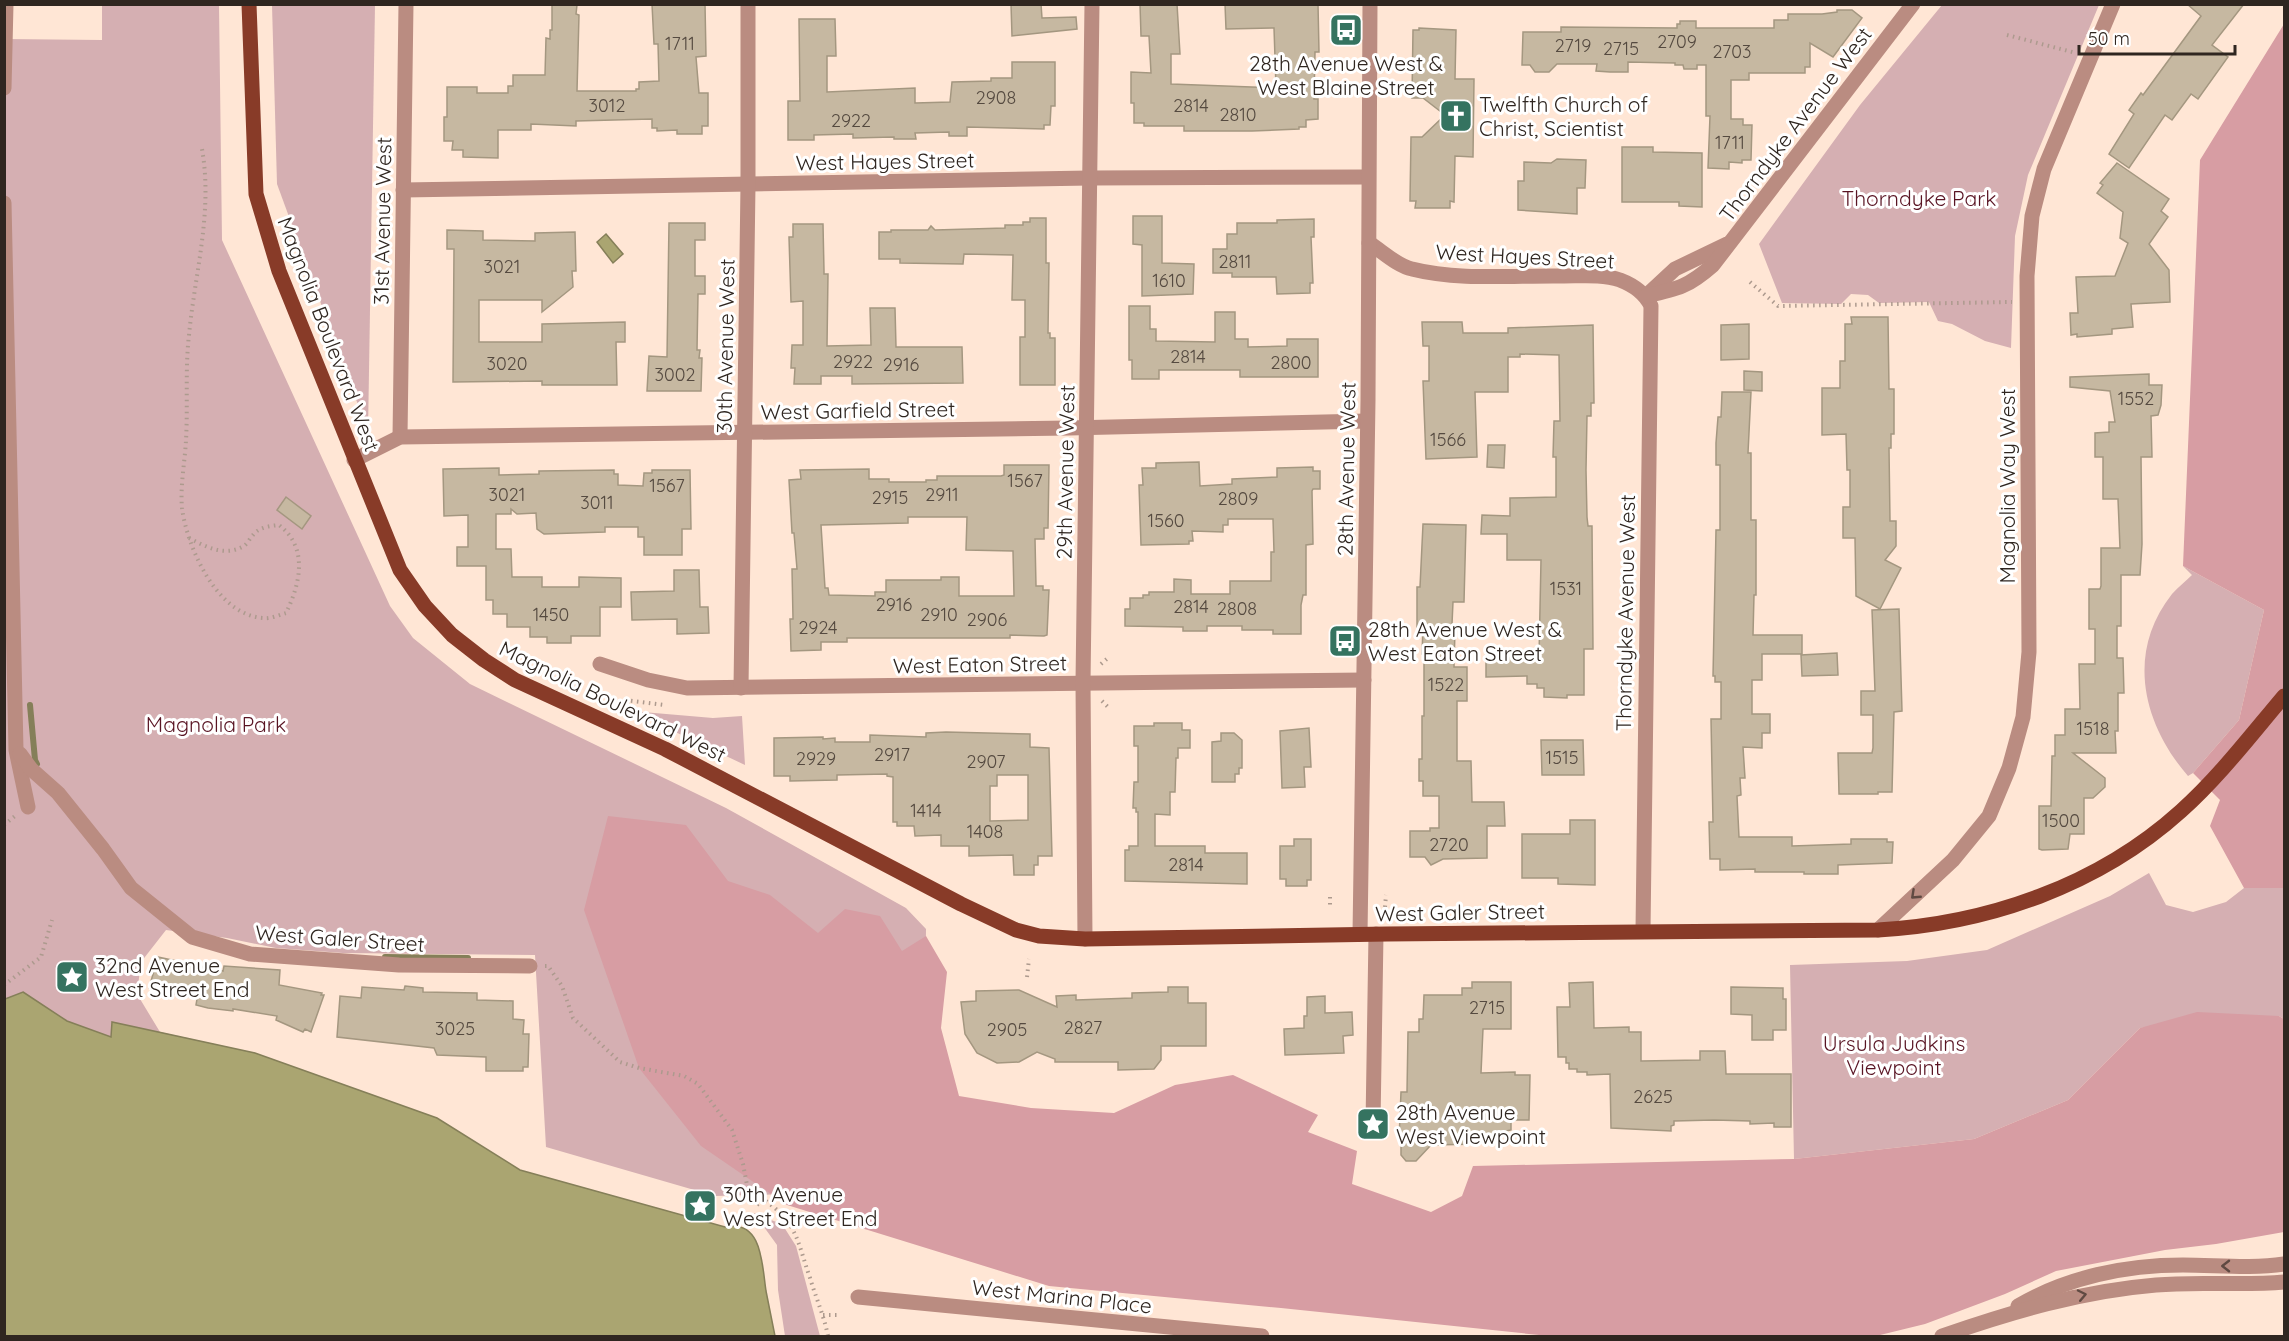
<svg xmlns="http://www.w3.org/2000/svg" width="2289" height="1341" font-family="Quicksand,sans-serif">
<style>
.green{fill:#d5afb2}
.forest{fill:#d79da3}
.water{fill:#aaa571;stroke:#857f59;stroke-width:1.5}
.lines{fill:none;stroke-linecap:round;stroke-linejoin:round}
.stream{stroke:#857f59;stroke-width:6}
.building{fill:#c6b8a1;stroke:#a49780;stroke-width:1.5;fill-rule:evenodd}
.path{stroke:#ad9a8e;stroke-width:4;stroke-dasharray:1.5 4.5;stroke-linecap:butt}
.minor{stroke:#ba8c81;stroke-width:15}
.major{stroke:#883b28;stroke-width:15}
.oneway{stroke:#604a42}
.labels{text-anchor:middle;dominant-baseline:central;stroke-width:6;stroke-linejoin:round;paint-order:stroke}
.number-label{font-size:18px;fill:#554a40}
.poi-label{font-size:21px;fill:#2f2620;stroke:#fff;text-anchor:start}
.street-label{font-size:21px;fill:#2f2620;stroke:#fff}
.park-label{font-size:21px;fill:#591423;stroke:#fff}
</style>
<rect width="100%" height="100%" fill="#ffe6d5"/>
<g class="green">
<path d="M102,5H219L222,240L390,606L413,638L470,684L726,808L906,908L926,929L923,1191L715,1196L546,1147L535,955L343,953L276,948L227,938L166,930L141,962L137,994L160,1032L255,1053L437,1118L520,1170L725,1227C743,1223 747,1232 758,1244L5,1138L4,39L102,40Z"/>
<path d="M272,5H375L368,432L277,184Z"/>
<path d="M1942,5H2099L2028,175L2015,236L2011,348L1985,341L1952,324L1938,321L1929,302L1879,303L1868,295L1851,294L1841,304L1782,303L1759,244L1860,105Z"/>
<path d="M2183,566L2264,610L2239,720L2193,773L2188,776C2142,723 2126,652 2172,594C2178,587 2186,581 2192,575Z"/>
<path d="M631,711L713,718L742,716L745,765Z"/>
<path d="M2149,873L2166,905L2193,912L2226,902L2244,888H2284V1019L2279,1016L2140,1028L2068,1100L1974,1139L1794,1159L1790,965L1907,961L1987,950L2110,896Z"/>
<path d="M754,1213H766L771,1220L782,1224L796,1246L820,1336H785L778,1290L777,1245Z"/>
</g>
<g class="forest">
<path d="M2284,24V888H2244L2210,826L2220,800L2193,773L2239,720L2264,610L2183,566L2200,160Z"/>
<path d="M608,816L686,825L728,881L770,895L818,933L845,909L880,916L902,951L926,936L947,972L941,1028L959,1096L1031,1108L1114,1113L1175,1085L1233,1075L1318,1115L1308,1132L1357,1151L1352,1184L1431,1212L1462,1196L1473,1166L1794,1159L1974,1139L2068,1100L2140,1028L2197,1012L2279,1016L2284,1019V1232L2216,1244L2165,1250L2056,1271L2005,1294L1925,1324L1876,1336H1549L1281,1308L1049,1286L787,1205L701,1146L639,1068L584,910Z"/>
</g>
<g class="water">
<path d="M606,234L623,254L613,263L597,242Z"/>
<path d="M23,992L67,1021L111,1037L112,1022L255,1053L437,1118L520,1170L725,1227C763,1219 762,1266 766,1291C769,1306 772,1321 775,1336H5V999Z"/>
</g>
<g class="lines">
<g class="stream">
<path d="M30,705L35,760L37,764"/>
<path d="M385,957L468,958"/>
</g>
</g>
<g class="building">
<path d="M652,4H705L706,56L696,57L699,93H708V126H702V134H677V130L657,131V128H652V119L576,121V126L531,124V130H498V158L463,157V150H452L453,141H444V117H447V87H477V93H508V86H513V75H545L546,38L550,39V30H552V5H577L576,14L579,15L577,91H636V89H639V82L659,81L658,44H654Z"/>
<path d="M1011,4H1041L1042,18L1076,17L1077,29L1012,36Z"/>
<path d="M1140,4H1177L1180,54H1171V84L1276,88L1274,28L1226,29L1225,4H1318L1319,52H1315L1314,99H1318V119L1306,120V127H1299V129L1252,131H1184V126H1144V123H1134V103H1131V72L1151,73L1149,36H1141Z"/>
<path d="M2187,4H2244L2212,45L2228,57L2198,99L2191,94L2172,120L2165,115L2129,168L2109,154L2134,114L2129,110L2141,93L2143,95L2201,16Z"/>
<path d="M1837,10H1852L1862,18L1833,57L1810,43V67H1805V73H1749V80H1731V119H1743V125H1752L1751,160H1742V163L1729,162V169L1708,168L1710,116H1706V65H1697V69H1684L1683,65H1675V63L1628,62V72H1610L1596,71L1597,64H1557L1549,72H1535L1530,65H1522L1523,32H1561V27L1677,28V24H1680V21H1696V28H1774V20H1788V14H1822L1837,12Z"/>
<path d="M799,19H835L836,56H827V92L915,88V103L950,102L952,82L991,81V78H1012V62H1055V106H1051L1050,125H1044V129L967,127V136H949V132L915,133L916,139H894V137L853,138V134L814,135V140H788V101H800Z"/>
<path d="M1419,28L1456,30L1455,79H1474L1473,157L1455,156L1454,202L1450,201V208H1415L1416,201H1410L1411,137H1422L1445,115L1423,98H1412L1413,30H1419Z"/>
<path d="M1622,147H1653V152L1702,153V207L1679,206V202H1622Z"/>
<path d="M1557,159L1586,160L1585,188H1577V214L1518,210V181H1524V162L1551,163Z"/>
<path d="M2117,163L2169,199L2161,211L2168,217L2149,244L2169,270L2170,302L2131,304L2133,327L2112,329V334L2077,337V334L2071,335L2070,313H2078L2076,277L2115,276L2128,243L2120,238L2123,212L2097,193L2103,185L2100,183Z"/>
<path d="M1133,216H1162V263L1194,264L1193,294L1142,296V245L1133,244Z"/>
<path d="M1030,218H1046V263H1049L1048,333H1050V338H1055V385H1020V337H1025V300H1012L1013,255L964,254L963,264L900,263V259H879V232H891V230H928L931,226L935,230L1005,228V225H1023V222H1030Z"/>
<path d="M1314,219V237H1311L1313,283H1310V293L1277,294L1276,277H1232V273H1213V249H1227V234H1237V223H1277V220Z"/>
<path d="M669,223H705V240H695V276H705V294H698L697,350H700L699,358H702L701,391H647L649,356L667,357Z"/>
<path d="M793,224H823L824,271V274H828L827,346L871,345L870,308H895L896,347H962L963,383L852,384V376H821V384H794L795,368H791L792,345H803V301L791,302L789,237H793Z"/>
<path d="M447,230L483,231V240L535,241V233L575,232L576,271H572L573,287L542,312V300H479V342H542V324L625,322V342H616L617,385H542V381L453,382L454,249H447Z"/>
<path d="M1129,306H1150V329H1156V341L1215,342V312H1235V339H1248V347L1287,346V339H1318V377H1240V370H1159V379H1132V360H1129Z"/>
<path d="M1851,317H1888L1889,389H1894V434H1891V448H1889L1890,521H1896V546L1885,560L1901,568L1880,609L1856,596L1855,538H1843V507H1850V470H1847L1846,434L1822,435V388H1840V361H1845V324H1852Z"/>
<path d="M1422,322H1462L1463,333H1508V328L1593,325L1594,403H1591V416H1587L1586,470L1587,517L1588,526H1592L1593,649H1584V695H1567V698L1544,697V688H1537V684H1527V676L1486,677V658L1539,657L1541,560H1507V534H1481L1482,515L1510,516V498L1556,497V457H1553L1554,421H1560L1559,355L1520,354V357H1508V392H1475L1477,457L1426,459L1423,381H1429V346H1423Z"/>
<path d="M1749,324V359L1721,360V325Z"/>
<path d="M1744,371L1762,372V391L1744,390Z"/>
<path d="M2149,374V385H2162L2161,405L2158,415L2151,416L2152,457H2141L2142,544L2140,575H2121V626H2117V658H2123L2124,693H2118V731H2115L2116,753H2073L2105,778V787L2093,798H2084V834H2070L2068,849L2042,850L2039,849V806H2051L2052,756H2055V735H2065V709H2080L2079,664H2095V629H2089V589H2100L2101,586V548H2120L2118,499H2103V457H2095V433L2109,432V422H2115L2110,391L2070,387V377Z"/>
<path d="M1722,392H1751L1748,453H1751V520H1756V595H1754L1753,635H1802V654H1762V680H1752V714H1770V733H1762V748L1743,747L1745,778H1740L1741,795L1737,796L1739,837H1792V846L1851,844V839H1887V842H1893L1892,863L1838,865V874H1804V872H1755V869L1720,870V859H1710L1709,822H1713L1711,719H1721V682H1715V676H1713L1716,530H1720V465H1716V443L1718,417H1721Z"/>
<path d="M1488,445H1505L1504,468L1487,467Z"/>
<path d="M1199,462L1200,486L1232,484V479L1277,477V468L1313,467V471H1320V489H1313L1312,491L1313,544L1306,545V595H1303L1301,605V634H1273V630H1242V626H1207V631H1183V627L1125,626V609H1130V598H1143V595H1149V592H1174V579L1191,580V594H1230V581H1271V552H1274L1273,519H1228V525H1223V532L1192,531L1193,541H1189V544L1141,545L1139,485H1143L1142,468H1156V463Z"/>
<path d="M1004,465H1049L1048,528H1044V539H1035L1036,586H1043V590H1049L1047,635L1044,636L1010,635V638H847V642H821V650L791,651L790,619H793L792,569H797L794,533H792L789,480L801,479L800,470L869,469V479H889V482H926V480H937V476H1001L1004,475ZM908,517H967L966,550L1013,551L1014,596H959V577H941V580H886V592H875V596L829,595L828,588H825L821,525L908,523Z"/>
<path d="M499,468V475L539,474V471L614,470V474H618V485L643,486L644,473H652V470H690L691,529H682V555H644V537H638V527H605V532L544,534L537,529L536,513L517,514L511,509V514H496V549H511L512,577H542V587H579V577L621,578V607H600V636H571V643H547V637H530V627H507V614H493V600H486V566H457V547H468V515L444,516L443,469Z"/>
<path d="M286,497L311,516L302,529L277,510Z"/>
<path d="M1423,524L1466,525L1464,602H1453L1452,624L1455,630L1454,667H1467V701H1457V761H1471L1472,802H1504L1505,826H1487V858L1443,859L1431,865L1425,857H1410V831H1430V828H1439V796H1423V781H1419V759H1422V716H1424V654H1422L1423,627H1417V587H1420Z"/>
<path d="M674,570H699L700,607H708L709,633L677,634V619L632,620L631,592L674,591Z"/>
<path d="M1899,609L1902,711L1894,712L1892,792H1878V794H1839L1838,753H1872L1873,748V715H1861V691H1875L1872,610Z"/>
<path d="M1837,653L1838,675L1802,676L1801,655Z"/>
<path d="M1154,723H1182V730H1190V748H1178V758H1176L1175,792H1170V815L1155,814V846H1205V853H1247V884L1125,881V850H1129V846H1138V812H1136V808H1133L1134,782H1138V746H1134V726H1154Z"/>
<path d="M1309,728L1311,767H1304L1305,787L1282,788L1280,731Z"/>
<path d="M946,732L1030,734V747L1049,748L1052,856H1038V865H1034V875H1014L1013,855L969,856V846H941V835L915,836L914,826H897V822H893V777L887,776V774L837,775V780L790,781V776H774V738L823,737V739L835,738V742H870V735L926,737V733ZM997,775H1028V820L990,821V786H997Z"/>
<path d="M1221,733H1234L1242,740V768H1239V774H1235V782H1212V742L1221,741Z"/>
<path d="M1541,740H1583L1584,775H1542Z"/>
<path d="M1570,820H1595V885L1558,884V878H1522V834H1570Z"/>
<path d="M1294,839H1311V880H1307V886H1286V879H1280V846H1294Z"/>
<path d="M158,957L223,971L224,966L280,970L279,985L322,993L321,995H324L311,1032L305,1029L303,1032L276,1020L277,1016L233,1009V1011L208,1008L196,1005L197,999L149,988Z"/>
<path d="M1472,982H1511V1029H1483L1481,1073L1515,1072V1075H1530L1529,1120H1511V1130L1506,1131L1498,1140L1480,1137V1144L1431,1145L1416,1161H1406L1401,1155V1140H1399L1401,1092H1407L1408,1032H1419V1019H1423L1424,995H1462V988H1472Z"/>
<path d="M1593,982L1594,1028L1629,1027V1032H1641V1061L1700,1060V1051H1725L1726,1074H1791V1127H1774V1123L1750,1124V1121L1714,1120L1674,1121V1125L1671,1126V1131L1611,1128L1610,1074L1587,1075V1072H1577V1069H1569V1063H1566V1057H1558L1557,1007H1570L1569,983Z"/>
<path d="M405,986L423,988V992L477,993V1000L513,1001V1019L524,1020L523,1034H529L528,1067H523V1071H486V1057L437,1055L434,1048L337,1037L340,996L361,998L362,987L404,990Z"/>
<path d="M1168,987H1188V1003H1206V1046H1161V1060L1154,1069L1118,1070V1062H1055V1059L1037,1052L1019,1062L997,1063L977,1053L965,1034L961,1002L976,1001V991L1019,990L1057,1007L1056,996L1076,995V1000L1132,998V993L1168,992Z"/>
<path d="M1731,987L1783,988V999H1786V1030H1773V1040H1752V1015L1731,1014Z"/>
<path d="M1325,996V1013L1352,1012L1353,1035L1343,1036L1344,1053L1285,1055L1284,1029L1304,1028V1016H1307V997Z"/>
</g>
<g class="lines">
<g class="path">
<path d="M2007,35L2076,53"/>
<path d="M1750,282L1778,306L2012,302"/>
<path d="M189,538C206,547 225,557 244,546C248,543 250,538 253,535C259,527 270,526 279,525C309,548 300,584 286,613C279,615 270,619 264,618C217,616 187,547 182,508C180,486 185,461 186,440C188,405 185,369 189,335C195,272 213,212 202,149"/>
<path d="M1101,664L1108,658"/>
<path d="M625,700L665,705"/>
<path d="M1102,701L1108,707"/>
<path d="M4,825L15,816"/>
<path d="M1330,897V909"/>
<path d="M1385,907L1386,895"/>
<path d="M545,966H548L562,986L573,1018L620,1062L639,1068L684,1076L698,1084L732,1130L743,1164L747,1185L763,1199"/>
<path d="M1027,977L1029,959"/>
<path d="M4,985L41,957L52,920"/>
<path d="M757,1205L763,1199C798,1223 797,1241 810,1278C816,1298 824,1316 828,1336"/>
<path d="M823,1315H841"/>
</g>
<g class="minor">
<path d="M4,88L6,4"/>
<path d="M403,190L1090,178L1368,177"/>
<path d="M4,203L16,750L28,807"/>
<path d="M1369,243C1382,251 1397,266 1412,269C1459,281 1516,275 1564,276C1582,276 1602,274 1620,280C1633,285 1645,293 1651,306L1643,931"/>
<path d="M1647,295L1675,269L1727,244"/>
<path d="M1646,296C1678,289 1688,287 1713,265L1913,4"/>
<path d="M400,437L406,4"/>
<path d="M354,460L400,437L1069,428L1367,421"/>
<path d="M600,664L648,680L687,688L1364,680"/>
<path d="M741,688L748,185V4"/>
<path d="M20,754L31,769L58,793L103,849L131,888L192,937L250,954L399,965L530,966"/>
<path d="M1878,930L1953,860L1989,816L2009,768L2023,717L2029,652L2027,276L2032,216L2044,169L2113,4"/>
<path d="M1360,934L1368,400L1370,4"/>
<path d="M1085,939L1083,683L1092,4"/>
<path d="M1373,1124L1376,934"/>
<path d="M858,1297L1262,1336"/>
<path d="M2018,1306C2067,1277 2126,1265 2183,1265C2216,1265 2251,1269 2284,1264"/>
<path d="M1942,1336C2011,1312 2082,1291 2156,1285C2198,1281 2242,1286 2284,1282"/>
</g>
<path class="major" d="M249,4L256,194L279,271L400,570L425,606L452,635L484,660L515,680L665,749L961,904L1016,930L1039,936L1085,939L1387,934L1878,930C1987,924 2098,886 2181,811C2219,777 2251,735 2284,696"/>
</g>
<defs><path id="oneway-chevron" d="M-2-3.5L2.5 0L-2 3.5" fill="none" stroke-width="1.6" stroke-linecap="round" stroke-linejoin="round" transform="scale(1.5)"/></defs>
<g class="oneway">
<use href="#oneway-chevron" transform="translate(1915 895) rotate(137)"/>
<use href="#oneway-chevron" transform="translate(2226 1266) rotate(-180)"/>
<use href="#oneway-chevron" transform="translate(2082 1295) rotate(-12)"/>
</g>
<defs>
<symbol id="bus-square" viewBox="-11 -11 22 22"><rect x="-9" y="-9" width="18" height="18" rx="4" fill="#357360" stroke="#fff"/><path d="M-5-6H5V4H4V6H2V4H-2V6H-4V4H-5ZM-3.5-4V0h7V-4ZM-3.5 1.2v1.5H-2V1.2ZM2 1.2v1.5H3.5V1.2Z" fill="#fff"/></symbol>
<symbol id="church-square" viewBox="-11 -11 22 22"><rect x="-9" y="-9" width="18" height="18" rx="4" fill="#357360" stroke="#fff"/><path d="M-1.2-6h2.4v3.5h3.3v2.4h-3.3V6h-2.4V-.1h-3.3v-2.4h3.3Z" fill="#fff"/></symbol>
<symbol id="sight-square" viewBox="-11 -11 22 22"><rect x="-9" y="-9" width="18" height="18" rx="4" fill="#357360" stroke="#fff"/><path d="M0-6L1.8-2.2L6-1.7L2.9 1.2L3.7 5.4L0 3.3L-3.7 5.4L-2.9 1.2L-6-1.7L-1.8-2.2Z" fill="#fff"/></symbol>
</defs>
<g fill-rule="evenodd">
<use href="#bus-square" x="1327" y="11" width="38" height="38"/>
<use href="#church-square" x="1437" y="97" width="38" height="38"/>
<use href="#bus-square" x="1326" y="622" width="38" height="38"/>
<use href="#sight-square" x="53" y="958" width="38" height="38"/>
<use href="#sight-square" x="1354" y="1105" width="38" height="38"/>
<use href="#sight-square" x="681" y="1187" width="38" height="38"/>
</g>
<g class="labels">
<g class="number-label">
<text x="1677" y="41">2709</text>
<text x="680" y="43">1711</text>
<text x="1573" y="45">2719</text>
<text x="1621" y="48">2715</text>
<text x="1732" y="51">2703</text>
<text x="996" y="97">2908</text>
<text x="607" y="105">3012</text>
<text x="1191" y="105">2814</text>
<text x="1238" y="114">2810</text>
<text x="851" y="120">2922</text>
<text x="1730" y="142">1711</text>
<text x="1235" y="261">2811</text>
<text x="502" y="266">3021</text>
<text x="1169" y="280">1610</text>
<text x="1188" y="356">2814</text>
<text x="853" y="361">2922</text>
<text x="1291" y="362">2800</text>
<text x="507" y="363">3020</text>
<text x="901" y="364">2916</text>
<text x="675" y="374">3002</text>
<text x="2136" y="398">1552</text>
<text x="1448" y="439">1566</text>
<text x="1025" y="480">1567</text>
<text x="667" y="485">1567</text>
<text x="507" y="494">3021</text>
<text x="942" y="494">2911</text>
<text x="890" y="497">2915</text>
<text x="1238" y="498">2809</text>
<text x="597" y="502">3011</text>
<text x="1166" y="520">1560</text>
<text x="1566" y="588">1531</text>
<text x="894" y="604">2916</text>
<text x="1191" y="606">2814</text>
<text x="1237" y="608">2808</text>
<text x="551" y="614">1450</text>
<text x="939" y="614">2910</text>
<text x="987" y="619">2906</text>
<text x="818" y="627">2924</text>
<text x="1446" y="684">1522</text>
<text x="2093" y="728">1518</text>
<text x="892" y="754">2917</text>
<text x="1562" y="757">1515</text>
<text x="816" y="758">2929</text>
<text x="986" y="761">2907</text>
<text x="926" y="810">1414</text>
<text x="2061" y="820">1500</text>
<text x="985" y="831">1408</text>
<text x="1449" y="844">2720</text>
<text x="1186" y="864">2814</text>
<text x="1487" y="1007">2715</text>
<text x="1083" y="1027">2827</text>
<text x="455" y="1028">3025</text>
<text x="1007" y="1029">2905</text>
<text x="1653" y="1096">2625</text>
</g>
<g class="poi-label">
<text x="1346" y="63" text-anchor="middle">28th Avenue West &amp;<tspan x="1346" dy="24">West Blaine Street</tspan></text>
<text x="1479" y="104">Twelfth Church of<tspan x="1479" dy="24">Christ, Scientist</tspan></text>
<text x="1368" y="629">28th Avenue West &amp;<tspan x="1368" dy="24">West Eaton Street</tspan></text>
<text x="95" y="965">32nd Avenue<tspan x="95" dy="24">West Street End</tspan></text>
<text x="1396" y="1112">28th Avenue<tspan x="1396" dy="24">West Viewpoint</tspan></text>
<text x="723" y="1194">30th Avenue<tspan x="723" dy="24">West Street End</tspan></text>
</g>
<g class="street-label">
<text transform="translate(1795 124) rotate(-53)">Thorndyke Avenue West</text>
<text transform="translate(885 161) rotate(-1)">West Hayes Street</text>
<text transform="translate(382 221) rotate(-89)">31st Avenue West</text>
<text transform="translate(1525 256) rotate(3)">West Hayes Street</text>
<text transform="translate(329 334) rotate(69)">Magnolia Boulevard West</text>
<text transform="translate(725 346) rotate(-89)">30th Avenue West</text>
<text transform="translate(858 410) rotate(-1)">West Garfield Street</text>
<text transform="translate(1346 469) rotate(-89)">28th Avenue West</text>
<text transform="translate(1065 472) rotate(-89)">29th Avenue West</text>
<text transform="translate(2007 486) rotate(-90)">Magnolia Way West</text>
<text transform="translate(1625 613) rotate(-89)">Thorndyke Avenue West</text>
<text transform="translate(980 664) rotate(-1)">West Eaton Street</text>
<text transform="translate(613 701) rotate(26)">Magnolia Boulevard West</text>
<text transform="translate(1460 912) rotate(-1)">West Galer Street</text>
<text transform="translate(340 938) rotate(4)">West Galer Street</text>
<text transform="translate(1062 1296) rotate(6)">West Marina Place</text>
</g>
<g class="park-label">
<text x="1919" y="198">Thorndyke Park</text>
<text x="216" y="724">Magnolia Park</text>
<text x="1894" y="1043">Ursula Judkins<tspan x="1894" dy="24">Viewpoint</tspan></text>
</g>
</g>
<rect width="2289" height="1341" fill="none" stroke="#2f2620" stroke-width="12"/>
<path d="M2079 45v9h156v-9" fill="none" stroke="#2f2620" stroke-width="3"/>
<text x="2088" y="45" font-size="18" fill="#2f2620" stroke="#ffffff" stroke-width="4.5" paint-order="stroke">50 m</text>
</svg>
